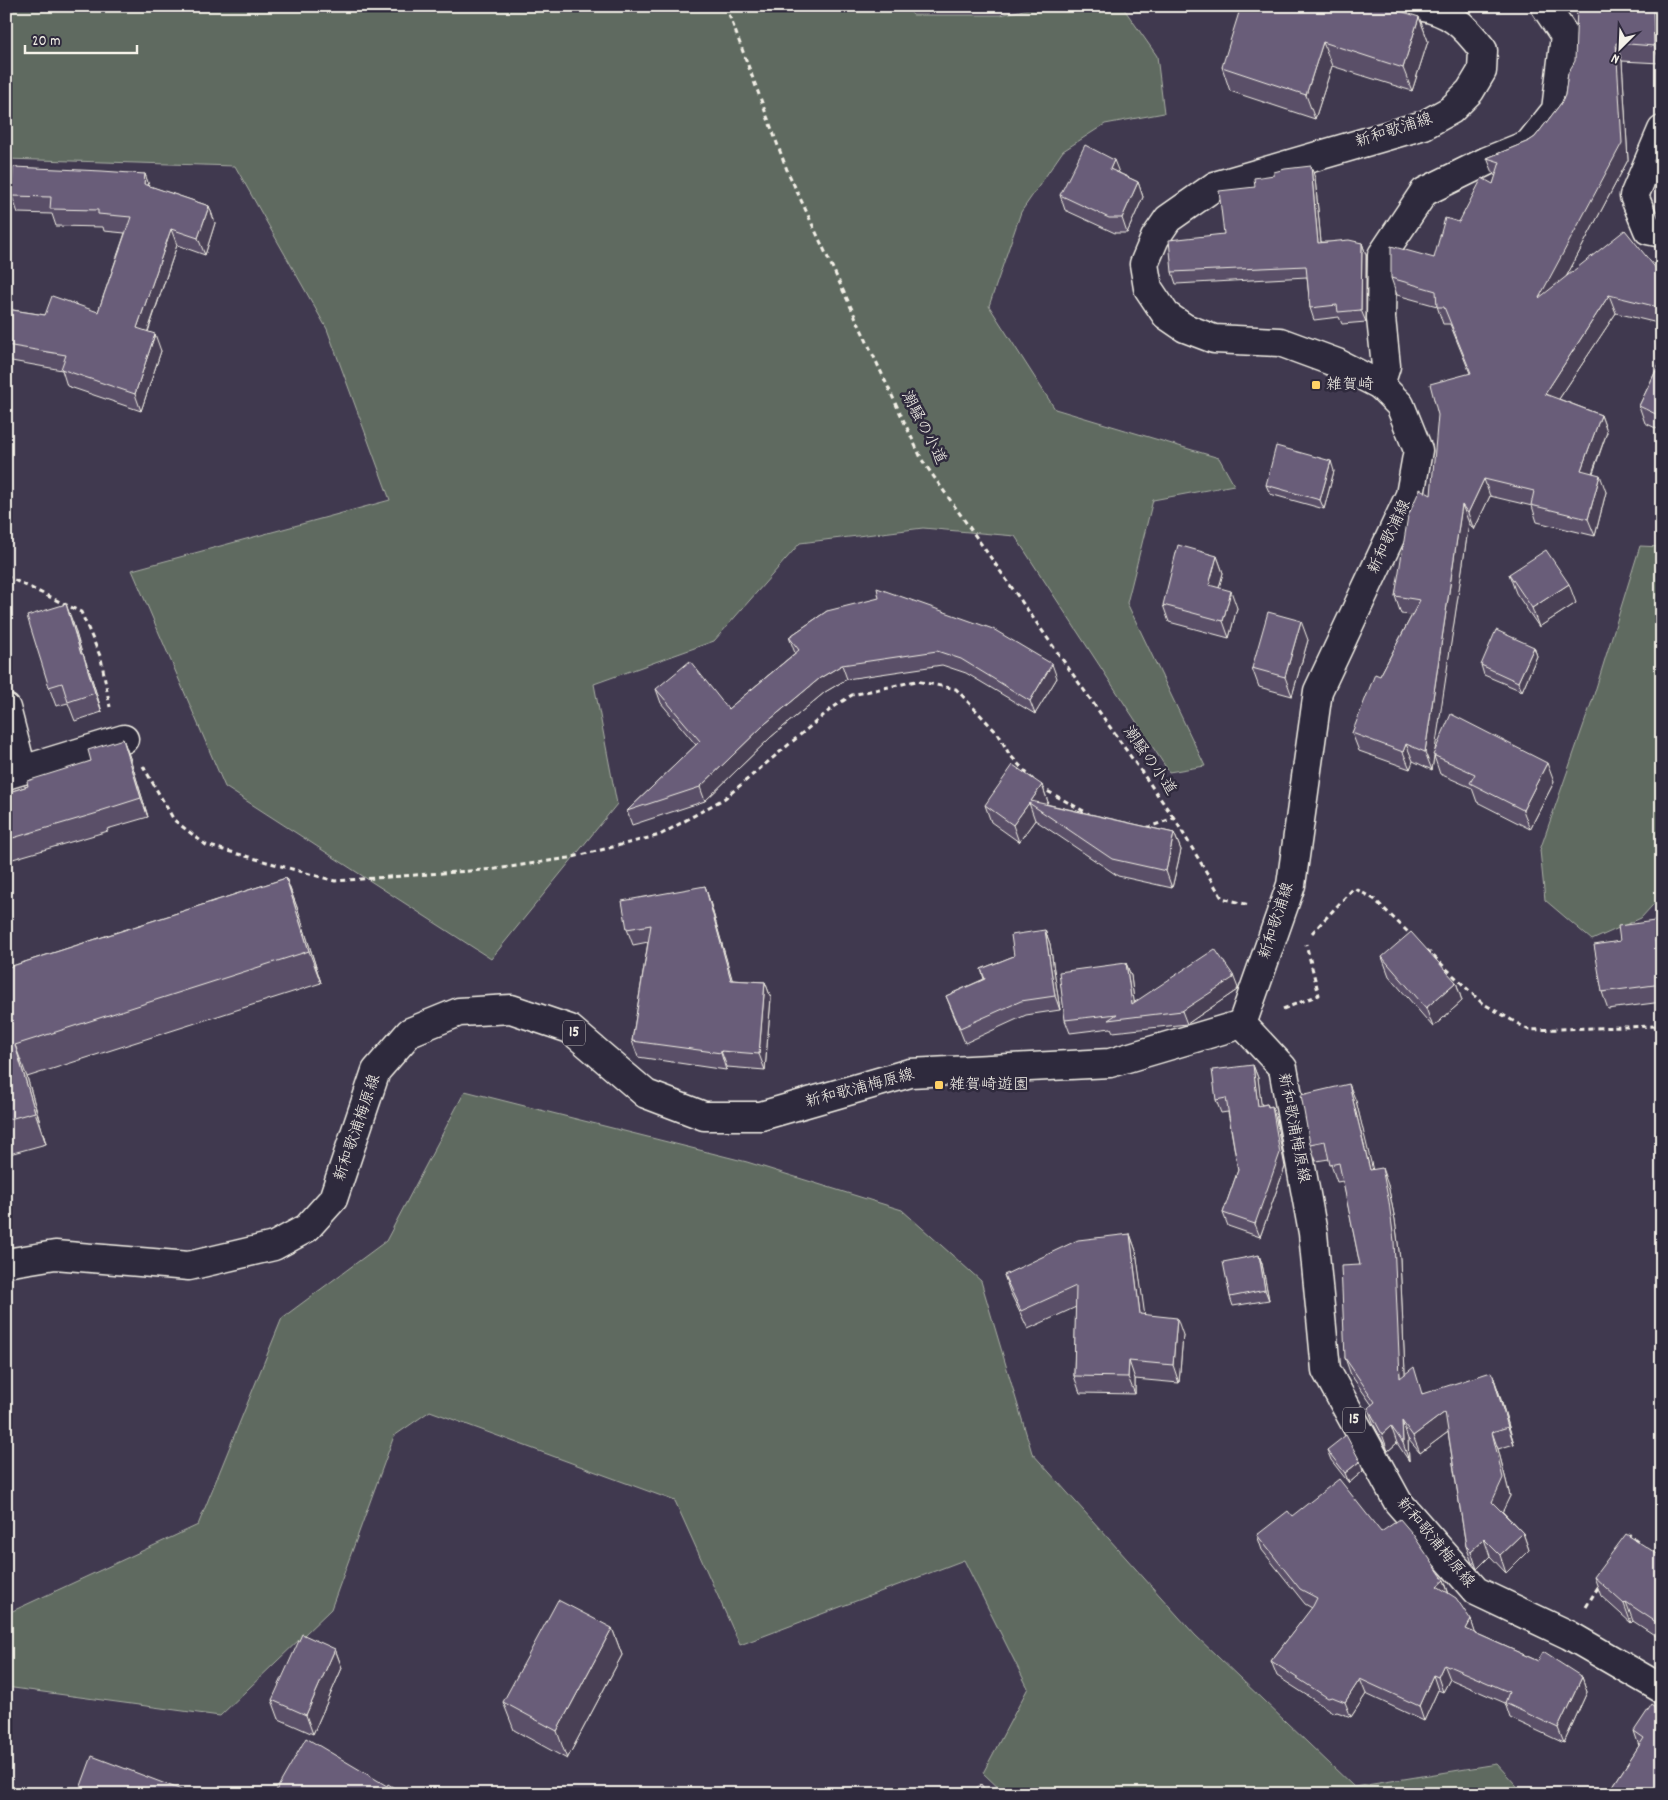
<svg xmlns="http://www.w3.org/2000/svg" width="1668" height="1800" font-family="Dekko,'Klee One',sans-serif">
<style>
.green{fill:#5e6b61;stroke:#a9aea4}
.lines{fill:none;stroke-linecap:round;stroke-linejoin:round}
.street-casing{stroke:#f4f1e8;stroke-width:31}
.secondary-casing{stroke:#f4f1e8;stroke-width:31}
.primary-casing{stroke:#f4f1e8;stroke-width:31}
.path{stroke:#f4f1e8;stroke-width:3;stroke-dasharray:5 4;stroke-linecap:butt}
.street{stroke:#2f2a3d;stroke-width:28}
.secondary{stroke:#2f2a3d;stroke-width:28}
.primary{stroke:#2f2a3d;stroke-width:28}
.wall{fill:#5a5068;stroke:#f4f1e8}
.shaded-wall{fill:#4a4155;stroke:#f4f1e8}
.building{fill:#695d79;stroke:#f4f1e8}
.poi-dot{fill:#ffd166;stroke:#2f2a3d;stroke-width:2}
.labels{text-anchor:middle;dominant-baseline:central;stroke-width:5;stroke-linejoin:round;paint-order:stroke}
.shield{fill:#2f2a3d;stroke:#b9b5b5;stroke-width:1}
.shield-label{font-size:15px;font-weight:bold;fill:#f4f1e8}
.street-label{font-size:16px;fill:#f4f1e8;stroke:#2f2a3d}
.poi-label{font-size:16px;fill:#f4f1e8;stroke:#2f2a3d;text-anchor:start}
</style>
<rect width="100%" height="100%" fill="#40394f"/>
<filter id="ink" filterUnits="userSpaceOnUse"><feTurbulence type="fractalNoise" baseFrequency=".02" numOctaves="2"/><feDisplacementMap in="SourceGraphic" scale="10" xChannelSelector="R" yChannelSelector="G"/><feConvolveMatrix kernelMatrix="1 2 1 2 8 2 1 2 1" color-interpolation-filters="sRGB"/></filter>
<g filter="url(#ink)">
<g class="green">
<path d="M6,6H905L913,15H1000L1043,6H1122L1157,56L1164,113L1105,124L1063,151L1021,212L989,306L1055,409L1219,458L1234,485L1153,500L1127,603L1205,766L1169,772L1015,536L923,528L800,543L714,641L594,684L617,804L491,959L225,787L132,570L390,500L327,329L235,166L6,159Z"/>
<path d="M1640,546L1662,547V895L1641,918L1592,940L1545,900L1540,850L1592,701Z"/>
<path d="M465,1091L747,1162L902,1210L981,1281L1032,1453L1195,1635L1354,1787L1497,1764L1524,1794H1005L983,1773L1028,1688L964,1560L740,1645L675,1501L430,1411L394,1436L331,1609L220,1716L6,1687V1614L198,1525L282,1318L386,1241Z"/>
</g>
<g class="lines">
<defs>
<g id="street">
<path d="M1662,130L1634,196L1648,230L1662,233"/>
<path d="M1380,385L1386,366L1381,318L1382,255L1424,192L1487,161L1529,144L1556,110L1565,36L1545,6"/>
<path d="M6,708L22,770"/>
<path d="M6,775L124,739"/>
</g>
<path id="secondary" d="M1242,1024L1291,885L1318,691L1410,495L1418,450L1400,405L1380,385L1337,363L1280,342L1214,339L1185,328L1166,315L1148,288L1144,264L1155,238L1168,219L1215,186L1424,125L1451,110L1470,91L1482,71L1483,50C1464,25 1450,11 1418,6"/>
<path id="primary" d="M6,1263L55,1255L189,1266L274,1246L307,1228L333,1199L376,1071L410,1032L459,1012L511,1009L570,1029L646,1094L704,1116H761L910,1073L1110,1063L1242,1024L1283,1068L1313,1233L1326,1370L1398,1502L1476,1591L1569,1635L1662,1689"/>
</defs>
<use href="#street" class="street-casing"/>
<use href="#secondary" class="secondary-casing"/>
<use href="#primary" class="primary-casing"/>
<g class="path">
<path d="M726,6L787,170L922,460L1174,818"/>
<path d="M6,576L81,612L101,658L110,707"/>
<path d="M143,766L174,820L206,845L335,881L496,869L569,858L660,835L725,798L831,709L852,695L916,681L956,689L999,735L1009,754L1034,781"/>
<path d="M1040,787L1089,814"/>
<path d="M1146,828L1174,818L1222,898L1249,905"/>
<path d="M1312,933L1354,888L1374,899L1411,935"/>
<path d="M1427,950L1482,1003L1529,1030L1657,1026L1662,1029"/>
<path d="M1283,1009L1319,995L1306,944"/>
<path d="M1628,1539L1630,1535L1640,1543"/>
<path d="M1586,1607L1600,1584"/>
</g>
<use href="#street" class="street"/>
<use href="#secondary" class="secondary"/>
<use href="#primary" class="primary"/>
</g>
<g class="wall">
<path d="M1659,11L1660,63L1622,61L1628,160L1566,277L1658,271L1662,257V324L1616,313L1559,399L1601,415L1607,432L1593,473L1606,492L1595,536L1537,522L1532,506L1490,496L1474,530L1469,523L1434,752L1554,782L1530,829L1477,802L1472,788L1440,774L1434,756L1432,770L1413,761L1410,769L1359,751L1352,733L1380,676L1412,615L1401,614L1395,596L1431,495L1470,373L1450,324H1443L1437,306L1397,295L1391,278L1434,258L1459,222L1493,184L1496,176L1494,175L1487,158L1529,141L1535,137L1562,102L1565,95L1568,73Z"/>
<path d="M1419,17L1428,41L1412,91L1332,66L1315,119L1230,91L1222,67Z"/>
<path d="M1662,143V178L1659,176L1654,161Z"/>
<path d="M1119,173L1138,182L1143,197L1127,233H1115L1065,210L1060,195Z"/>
<path d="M145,174L149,186L209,206L215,223L205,255L177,245L148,332L161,351L141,411L67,386L62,370L6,360V309L45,315L98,312L125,233L104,231L103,227L56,226L52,214L18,213L12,196Z"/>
<path d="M1315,178L1321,242L1362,243L1366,255V322L1342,324L1339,317L1314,320L1310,308L1307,277L1176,284L1172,272L1224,234L1255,187Z"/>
<path d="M1662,358V431L1645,423L1639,406Z"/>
<path d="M1334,471L1324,509L1270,494L1266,485Z"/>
<path d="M1217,556L1223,573L1219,587L1237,608L1229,638L1169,622L1163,605Z"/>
<path d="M1509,574L1576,603L1539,627L1516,593Z"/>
<path d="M827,611L1057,678L1035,714L966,673L942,665L847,679L825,692L771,737L705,801L632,825L627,811L696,745L661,703L656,689L728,709L795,653L789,637Z"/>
<path d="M73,623L82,654L90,673L102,712L75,721L68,703L56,706L49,687Z"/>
<path d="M1308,640L1292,696L1259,687L1252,668Z"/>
<path d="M1534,647L1537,656L1522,691L1484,675L1481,665Z"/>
<path d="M123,739L130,758L148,817L107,829L108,831L6,861V793L28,786L91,761Z"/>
<path d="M1042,785L1048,802L1046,804L1174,833L1181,850L1172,888L1118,876L1035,820L1019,842L991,822L985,805Z"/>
<path d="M286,878L298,910L321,983L27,1077L46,1144L6,1155V968Z"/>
<path d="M705,886L710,902L732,980L765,982L771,998L765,1070L727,1067L726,1070L638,1057L632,1041L648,942L633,945L627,929Z"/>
<path d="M1662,920V1002L1608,1009L1602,992L1620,941Z"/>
<path d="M1045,930L1050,944L1060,1010L1026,1015L965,1043L946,996L984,979L981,969L1014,956Z"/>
<path d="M1382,957L1456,982L1462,1001L1433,1027L1389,976Z"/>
<path d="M1126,963L1131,976L1134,1002L1238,988L1237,990L1187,1024L1113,1032L1111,1028L1070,1033L1065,1020Z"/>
<path d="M1253,1065L1258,1078L1261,1105L1267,1104L1276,1120L1285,1167L1260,1237L1228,1226L1223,1213L1238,1170L1228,1112L1221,1113L1216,1100Z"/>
<path d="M1356,1101L1372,1170L1388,1185L1395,1220L1400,1259L1405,1374L1423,1394L1493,1376L1499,1393L1514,1444L1498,1449L1510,1496L1502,1511L1523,1533L1529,1550L1506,1573L1490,1556L1477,1569L1472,1563L1466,1546L1448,1432L1420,1453L1408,1439L1409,1461L1397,1443L1388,1451L1374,1425L1368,1408L1372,1405L1351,1375L1345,1358L1360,1265L1343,1181L1337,1182L1329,1159L1316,1161L1310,1144Z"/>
<path d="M1130,1234L1136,1251L1144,1314L1183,1335L1179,1383L1135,1379V1394L1080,1393L1074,1376L1076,1307L1028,1329L1010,1292L1004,1275Z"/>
<path d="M1259,1255L1262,1264L1269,1300L1233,1306L1230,1297Z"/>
<path d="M1327,1450L1360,1461L1363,1471L1349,1483L1331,1460Z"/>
<path d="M1292,1516L1381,1532L1444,1580L1449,1594L1471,1620L1475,1633L1538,1661L1582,1677L1587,1692L1564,1743L1510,1718L1505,1703L1450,1679L1443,1692L1438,1690L1424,1721L1366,1694L1351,1717L1337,1712L1334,1713L1277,1676L1271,1661L1312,1608L1305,1604L1262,1550L1257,1535Z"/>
<path d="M1662,1557V1640L1633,1621L1631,1623L1601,1596L1594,1577Z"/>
<path d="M612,1628L622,1655L567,1759L514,1730L503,1702Z"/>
<path d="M335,1649L342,1668L313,1734L279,1719L272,1700Z"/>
<path d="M1662,1711V1794H1613L1611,1789L1639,1746L1634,1731Z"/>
</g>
<g class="shaded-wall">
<path d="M1653,6H1657L1659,11L1660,63L1654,46Z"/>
<path d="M1419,17L1428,41L1412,91L1403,68Z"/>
<path d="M1323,42L1332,66L1315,119L1306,95Z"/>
<path d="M1616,43L1622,61L1628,160L1546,315L1539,298Z"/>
<path d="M1114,160L1120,175L1110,169Z"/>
<path d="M1311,166L1315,178L1322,254L1318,243Z"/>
<path d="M145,174L151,191L144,184Z"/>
<path d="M1138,182L1143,197L1127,233L1122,218Z"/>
<path d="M209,206L215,223L205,255L198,238Z"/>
<path d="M171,229L177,245L143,345L137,328Z"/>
<path d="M1362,243L1366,255V322L1361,310Z"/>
<path d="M1609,295L1616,313L1551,411L1545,394Z"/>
<path d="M155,334L161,351L141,411L135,394Z"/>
<path d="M1601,415L1607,432L1587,487L1581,470Z"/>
<path d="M1331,461L1334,471L1324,509L1320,500Z"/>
<path d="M1600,475L1606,492L1595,536L1588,519Z"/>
<path d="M1484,479L1490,496L1474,530L1468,513Z"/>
<path d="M1462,505L1469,523L1432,770L1425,752Z"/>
<path d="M1217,556L1223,573L1215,602L1209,585Z"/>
<path d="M1569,584L1576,603L1539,627L1532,608Z"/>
<path d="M1231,591L1237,608L1229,638L1223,621Z"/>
<path d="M66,604L73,623L88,673L81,654Z"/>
<path d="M1301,621L1308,640L1292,696L1285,677Z"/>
<path d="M1534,647L1537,656L1522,691L1518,682Z"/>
<path d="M83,654L90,673L102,712L95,693Z"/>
<path d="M1052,664L1057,678L1035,714L1030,701Z"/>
<path d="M842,665L847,679L825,692L771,737L705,801L700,787L766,723L820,678Z"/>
<path d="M123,739L130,758L148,817L141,798Z"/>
<path d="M1406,744L1413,761L1410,769L1403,752Z"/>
<path d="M1547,763L1554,782L1530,829L1523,810Z"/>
<path d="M1042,785L1048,802L1041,811L1031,801Z"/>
<path d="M1029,803L1035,820L1019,842L1013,825Z"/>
<path d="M1174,833L1181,850L1172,888L1166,871Z"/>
<path d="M286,878L298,910L321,983L309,951Z"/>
<path d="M705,886L710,902L737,996L731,980Z"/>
<path d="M1045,930L1050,944L1060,1010L1055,996Z"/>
<path d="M1655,940L1662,958V983Z"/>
<path d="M1126,963L1131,976L1136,1017L1132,1004Z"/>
<path d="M1233,975L1238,988L1237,990L1187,1024L1182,1011Z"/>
<path d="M765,982L771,998L765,1070L759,1054Z"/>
<path d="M1456,982L1462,1001L1433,1027L1426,1008Z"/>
<path d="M15,1045L27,1077L46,1144L35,1112Z"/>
<path d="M721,1051L727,1067L726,1070L721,1053Z"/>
<path d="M1253,1065L1258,1078L1263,1119L1258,1106Z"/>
<path d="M1349,1084L1356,1101L1377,1187L1370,1170Z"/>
<path d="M1272,1106L1276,1120L1285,1167L1260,1237L1255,1224Z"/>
<path d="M1382,1168L1388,1185L1395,1220L1400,1259L1406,1395L1400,1378Z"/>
<path d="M1130,1234L1136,1251L1147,1331L1140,1314Z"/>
<path d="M1259,1255L1262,1264L1269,1300L1265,1290Z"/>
<path d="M1177,1318L1183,1335L1179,1383L1173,1365Z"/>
<path d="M1129,1361L1135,1379V1394L1128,1377Z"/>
<path d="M1493,1376L1499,1393L1514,1444L1508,1427Z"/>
<path d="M1445,1412L1452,1429L1420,1453L1413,1436Z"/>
<path d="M1402,1421L1408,1439L1409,1461L1403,1443Z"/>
<path d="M1391,1426L1397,1443L1388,1451L1382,1434Z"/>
<path d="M1492,1432L1498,1449L1510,1496L1499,1519L1492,1502Z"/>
<path d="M1360,1461L1363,1471L1349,1483L1345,1473Z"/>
<path d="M1523,1533L1529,1550L1506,1573L1500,1555Z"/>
<path d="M1484,1539L1490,1556L1477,1569L1471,1551Z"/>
<path d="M1444,1580L1449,1595L1437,1586Z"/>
<path d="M1626,1602L1633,1621L1631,1623L1624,1604Z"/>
<path d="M1471,1620L1476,1635L1466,1629Z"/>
<path d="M612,1628L622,1655L567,1759L557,1731Z"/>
<path d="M335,1649L342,1668L313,1734L306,1715Z"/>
<path d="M1444,1664L1450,1679L1443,1692L1438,1677Z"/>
<path d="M1433,1675L1438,1690L1424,1721L1419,1706Z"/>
<path d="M1582,1677L1587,1692L1564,1743L1558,1728Z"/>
<path d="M1360,1679L1366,1694L1351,1717L1345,1702Z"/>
</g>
<g class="building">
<path d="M1241,6H1385L1419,17L1403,68L1323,42L1306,95L1222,67Z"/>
<path d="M1577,6H1653L1654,46L1616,43L1622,143L1539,298L1625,230L1658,271L1662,257V308L1609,295L1545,394L1601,415L1581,470L1600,475L1588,519L1531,505L1534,491L1484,479L1468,513L1462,505L1425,752L1406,744L1403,752L1352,733L1375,674L1380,676L1420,600L1395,596L1408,516L1420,489L1431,495L1438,415L1430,384L1471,373L1444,307H1437L1436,291L1391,278V246L1434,258L1445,218L1459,222L1482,178L1493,184L1500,162L1487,158L1529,141L1535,137L1562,102L1565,95L1568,73L1575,61Z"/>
<path d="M1662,143V172L1656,163L1654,161Z"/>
<path d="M1085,145L1114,160L1110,169L1138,182L1122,218H1109L1060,195Z"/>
<path d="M1311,166L1318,243L1349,240L1362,243L1361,310L1338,312L1337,305L1310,308L1306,266L1172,272L1169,240L1224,234L1219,191L1255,187L1254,178L1274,175V172L1285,169Z"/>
<path d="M13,167L102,171L145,174L144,184L209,206L198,238L171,229L137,328L155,334L135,394L61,369L66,355L6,345V309L45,315L52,296L98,312L131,217L98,214V210L50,209L51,197L12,196Z"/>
<path d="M1662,358V417L1639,406Z"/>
<path d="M1276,446L1331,461L1320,500L1266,485Z"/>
<path d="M1178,545L1217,556L1209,585L1231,591L1223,621L1163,605Z"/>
<path d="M1546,550L1569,584L1532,608L1509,574Z"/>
<path d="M877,588L993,629L1052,664L1030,701L961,659L937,651L842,665L820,678L766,723L700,787L627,811L700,741L656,689L690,661L728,709L799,650L789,637L827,611L879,598Z"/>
<path d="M66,604L81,654H83L95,693L68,702L62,683L49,687L27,616Z"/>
<path d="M1268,612L1301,621L1285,677L1252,668Z"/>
<path d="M1496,630L1534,647L1518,682L1481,665Z"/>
<path d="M1451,714L1547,763L1523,810L1470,783L1475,774L1433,755Z"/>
<path d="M123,739L141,798L100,811L101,812L6,840V793L28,786L27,781L91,761L88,750Z"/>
<path d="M1013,765L1042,785L1031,801L1174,833L1166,871L1112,859L1029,803L1013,825L985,805Z"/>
<path d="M286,878L309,951L15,1045L35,1112L6,1120V968Z"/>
<path d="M705,886L731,980L765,982L759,1054L721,1051V1053L632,1041L651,925L627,929L622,901Z"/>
<path d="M1662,920V943L1655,940L1662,984L1602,992L1594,945L1620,941L1618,926Z"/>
<path d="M1045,930L1055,996L1021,1001L960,1028L946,996L985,979L981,969L1014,956L1011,935Z"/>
<path d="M1411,932L1456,982L1426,1008L1382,957Z"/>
<path d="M1215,949L1233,975V978L1182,1011L1108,1020L1117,1014L1065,1020L1059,972L1126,963L1132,1004Z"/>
<path d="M1253,1065L1258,1106L1267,1104L1268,1107L1272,1106L1280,1153L1255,1224L1223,1213L1238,1170L1226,1098L1216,1100L1212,1070Z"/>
<path d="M1349,1084L1370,1170L1382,1168L1389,1202L1394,1241L1400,1378L1414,1367L1422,1394L1491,1372L1493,1376L1508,1427L1492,1432L1503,1478L1492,1502L1523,1533L1500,1555L1484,1539L1471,1551L1466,1546L1445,1412L1413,1436L1402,1421L1403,1443L1391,1426L1382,1434L1368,1408L1375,1402L1345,1358L1341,1266L1360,1265L1339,1163L1330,1165L1325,1141L1310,1144L1301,1095Z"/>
<path d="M1130,1234L1140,1314L1177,1318L1173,1365L1129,1361L1128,1377L1074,1376L1076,1286L1021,1311L1004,1275L1078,1240Z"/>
<path d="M1259,1255L1265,1290L1230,1297L1223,1262Z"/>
<path d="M1346,1435L1360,1461L1345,1473L1327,1450Z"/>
<path d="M1339,1479L1381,1532L1400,1519L1412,1533L1444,1580L1437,1586L1456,1598L1471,1620L1466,1629L1538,1661L1543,1652L1582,1677L1558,1728L1505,1703L1509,1692L1444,1664L1438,1677L1433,1675L1419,1706L1360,1679L1345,1702L1332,1697L1328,1698L1271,1661L1313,1606L1317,1598L1300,1589L1257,1535L1288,1511L1292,1516Z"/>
<path d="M1626,1534L1662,1557V1626L1626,1602L1624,1604L1594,1577Z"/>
<path d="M558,1600L612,1628L557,1731L503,1702Z"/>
<path d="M302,1634L335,1649L306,1715L272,1700Z"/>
<path d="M1652,1704L1662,1711V1794H1618L1611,1789L1644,1738L1634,1731Z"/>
<path d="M306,1738L387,1786L388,1784L404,1794H274Z"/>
<path d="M92,1756L192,1794H78Z"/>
<path d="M981,1784L988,1794H970Z"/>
</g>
</g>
<g class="poi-dot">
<rect x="1311" y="380" width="10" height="10" rx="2.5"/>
<rect x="934" y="1080" width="10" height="10" rx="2.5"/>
</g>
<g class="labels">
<g class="shield">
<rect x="563" y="1020.5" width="22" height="25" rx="4"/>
<rect x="1343" y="1407.5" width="22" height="25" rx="4"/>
</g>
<g class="shield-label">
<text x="574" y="1033">15</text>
<text x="1354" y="1420">15</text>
</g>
<g class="street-label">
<text transform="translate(1394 131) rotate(-18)">新和歌浦線</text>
<text transform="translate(923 428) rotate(63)">潮騒の小道</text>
<text transform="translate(1390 537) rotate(-65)">新和歌浦線</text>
<text transform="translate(1149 761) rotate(55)">潮騒の小道</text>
<text transform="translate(1277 921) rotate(-72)">新和歌浦線</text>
<text transform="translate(860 1089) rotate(-15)">新和歌浦梅原線</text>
<text transform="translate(358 1128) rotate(-71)">新和歌浦梅原線</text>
<text transform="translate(1293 1128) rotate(79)">新和歌浦梅原線</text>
<text transform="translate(1435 1543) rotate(50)">新和歌浦梅原線</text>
</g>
<g class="poi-label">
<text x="1326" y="385">雑賀崎</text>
<text x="949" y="1085">雑賀崎遊園</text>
</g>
</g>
<rect width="1668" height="1800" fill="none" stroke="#2f2a3d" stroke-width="25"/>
<rect x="12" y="12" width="1643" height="1775" fill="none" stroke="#f4f1e8" stroke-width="2" filter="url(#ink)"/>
<g transform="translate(1620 48) rotate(204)" stroke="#2f2a3d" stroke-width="4" paint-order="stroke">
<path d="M0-4L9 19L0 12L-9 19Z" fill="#f4f1e8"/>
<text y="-8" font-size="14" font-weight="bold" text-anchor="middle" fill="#f4f1e8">N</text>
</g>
<path d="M25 45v8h112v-8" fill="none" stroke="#f4f1e8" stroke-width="2.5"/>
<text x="32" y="45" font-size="15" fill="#f4f1e8" stroke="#2f2a3d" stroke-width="4" paint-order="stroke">20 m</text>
</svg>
